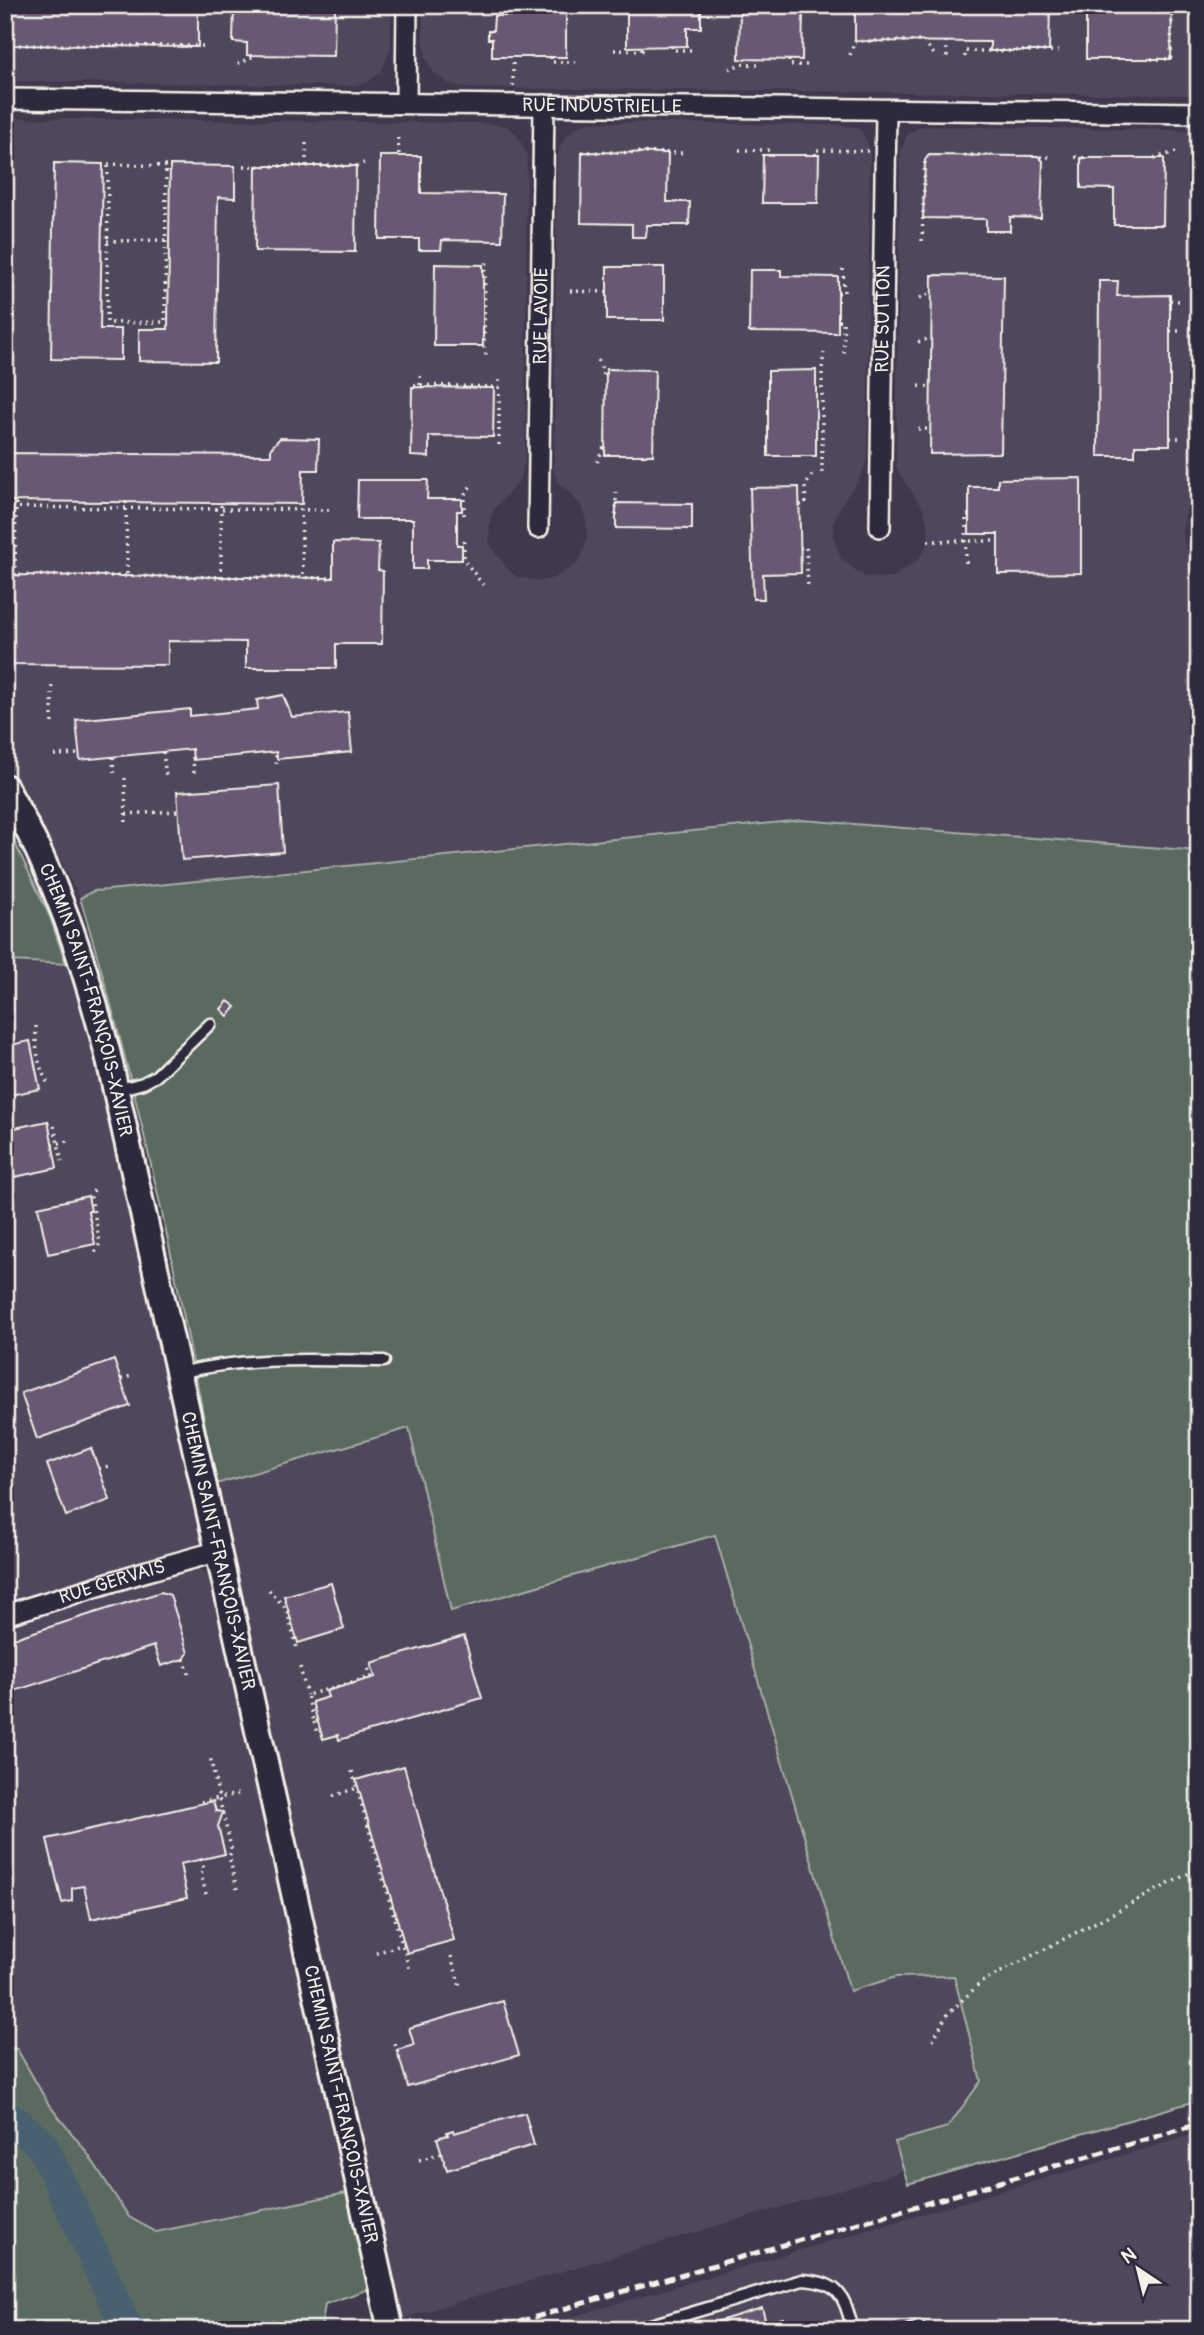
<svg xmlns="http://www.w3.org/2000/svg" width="1204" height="2335" font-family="Pangolin,sans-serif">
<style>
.built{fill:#4f465b}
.green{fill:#5a6a61;stroke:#a7aea4;stroke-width:2}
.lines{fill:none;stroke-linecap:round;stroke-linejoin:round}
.river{stroke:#48616f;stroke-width:32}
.building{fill:#695973;stroke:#f4f1e8;stroke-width:2}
.service-casing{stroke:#f4f1e8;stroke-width:15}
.minor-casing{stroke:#f4f1e8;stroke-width:24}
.tertiary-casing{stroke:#f4f1e8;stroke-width:30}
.path{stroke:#f4f1e8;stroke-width:3.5;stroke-dasharray:2 5;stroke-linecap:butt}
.service{stroke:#2f2a3d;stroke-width:10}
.minor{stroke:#2f2a3d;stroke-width:19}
.tertiary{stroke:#2f2a3d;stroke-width:24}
.rail{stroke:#f4f1e8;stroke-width:5;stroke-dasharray:10 5;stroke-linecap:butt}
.labels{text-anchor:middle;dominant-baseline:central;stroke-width:5;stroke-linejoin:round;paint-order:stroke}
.street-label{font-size:19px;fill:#f4f1e8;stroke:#2f2a3d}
</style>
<rect width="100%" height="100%" fill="#40384d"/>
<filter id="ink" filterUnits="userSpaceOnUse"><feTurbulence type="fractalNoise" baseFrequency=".0143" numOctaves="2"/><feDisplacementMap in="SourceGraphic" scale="14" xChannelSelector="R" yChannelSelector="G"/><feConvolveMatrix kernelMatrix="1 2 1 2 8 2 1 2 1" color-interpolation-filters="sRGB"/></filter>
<g filter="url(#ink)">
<g class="built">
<path d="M5,5H391V47L381,72L368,82L354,86L5,81Z"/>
<path d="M423,5H1199V92L1186,95L466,88L448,83L434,73L426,59L423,39Z"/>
<path d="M5,118L484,123L507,126L516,133L527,154L525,463L518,483L494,509L490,519L489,540L493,550L508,569L517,577L540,581L554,578L578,563L584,549L587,534L586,521L582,507L572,495L557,482L554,472L557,158L561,144L567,135L578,126L589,122L839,125L855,127L862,131L870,149L867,461L860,478L841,505L834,521L833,534L841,559L865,577L880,578L894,577L919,559L928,543L929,531L924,510L898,472L896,464L900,154L907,134L922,126L1177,130L1199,134V493L1186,511L1183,528L1184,542L1190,556L1199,567V851L802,820L108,890L93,891L80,898L5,759Z"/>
<path d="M11,961L66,964L85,1011L105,1089L201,1538L199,1543L192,1548L5,1607V963Z"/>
<path d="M409,1428L451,1611L715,1535L851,1991L896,1977L954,1976L981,2081L948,2127L895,2142L904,2171L401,2319L216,1484Z"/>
<path d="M196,1568L211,1576L346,2193L155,2232L129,2217L86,2151L49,2105L17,2049L5,2047V1625Z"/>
<path d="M1199,2133V2330H527Z"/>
</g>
<g class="green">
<path d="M802,820L1199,851V2100L908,2184L895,2142L948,2127L981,2081L954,1976L896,1977L850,1991L715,1535L451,1611L409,1428L216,1484C180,1287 139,1090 80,898L93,891L108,890Z"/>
<path d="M5,822L50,917L66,964L11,961L5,963Z"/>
<path d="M5,2047L17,2049L49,2105L86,2151L129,2217L156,2232L346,2193L369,2289L325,2304L321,2330H5Z"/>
</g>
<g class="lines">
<path class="river" d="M5,2116L15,2121L43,2147L128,2330"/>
</g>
<g class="building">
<path d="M5,5H198V47L5,45Z"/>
<path d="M234,5L335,7L334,56L247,55V43L233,42Z"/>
<path d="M627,5H701V28H687V46L627,47Z"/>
<path d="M855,5H1050L1049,51H990V42L855,41Z"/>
<path d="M1086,5H1172L1171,59H1086Z"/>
<path d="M566,6V57H492V39H488V31H493L494,16H535V7Z"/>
<path d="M740,10L803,11L802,60L739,59Z"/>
<path d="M582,152L668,153L667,202H690L689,225H647L646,237H632V224L581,223Z"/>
<path d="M763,155H819L818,203H762Z"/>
<path d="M929,155L1038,156L1043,161L1041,218L1010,217V231H986V219L923,218L925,160Z"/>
<path d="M380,156H421V193L503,194L502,241L442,240L441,250H419V239H379Z"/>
<path d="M1081,158H1164L1163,225H1114V189L1081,188Z"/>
<path d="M54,163L103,164L100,329H121V360L51,359Z"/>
<path d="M170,165L235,166V198L218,197L216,362L139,361V329H168Z"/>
<path d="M256,166H356L355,252L255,251Z"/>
<path d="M435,264L483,265V346H434Z"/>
<rect x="607" y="267" width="57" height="53"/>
<path d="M750,270H781V276L838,277V333L749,332Z"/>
<path d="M932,275L1004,276L1001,453L930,454Z"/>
<path d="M1099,281H1118L1117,296L1170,295V445H1135V456H1098Z"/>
<path d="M606,369L655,370L653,455H605Z"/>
<path d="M816,370V456H768V371Z"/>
<path d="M412,387L494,388L493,437L429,436V457L411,456Z"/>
<path d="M280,438L319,439L318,470H303L302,504L5,501V453L271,455V448Z"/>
<path d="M1081,478V573L998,574V534H969V487H998V479Z"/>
<path d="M358,480H428L427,499H462V511H457V545H462V560H427V569H413V519H357Z"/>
<path d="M799,487L801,573L763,574L764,599H753L750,488Z"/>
<path d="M616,503L692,504V529L616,528Z"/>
<path d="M333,542L379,543L378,570L383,571L382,644H336V668H246V642L168,641V665L5,664V575L333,578Z"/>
<path d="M283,695L292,717L348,712L352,752L277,759L276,752L193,760L192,749L80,760L76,720L190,709V716L258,709L257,700Z"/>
<path d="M279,785L283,852L182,860L177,792Z"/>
<path d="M228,1001L236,1007L228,1016L221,1009Z"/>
<path d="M30,1041L40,1089L5,1096V1046Z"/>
<path d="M48,1121L57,1168L10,1178L5,1156V1130Z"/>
<path d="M88,1196L91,1211H88L95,1244L48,1254L38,1207Z"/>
<path d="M114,1360L130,1406L37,1439L21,1393Z"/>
<path d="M91,1448L110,1500L66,1516L47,1464Z"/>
<path d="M331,1583L344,1629L298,1643L284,1596Z"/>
<path d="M161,1592L170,1595L188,1653L184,1659L161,1666L154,1646L5,1694V1641Z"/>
<path d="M464,1636L482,1698L339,1740L338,1735L323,1739L312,1702L328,1697L326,1691L375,1677L371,1663Z"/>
<path d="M404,1766L454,1940L407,1953L356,1780Z"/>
<path d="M213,1801L216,1811L223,1812L218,1826L225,1854L180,1864L187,1898L91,1919L84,1886L72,1888V1901L62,1903L47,1839Z"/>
<path d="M503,2001L519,2055L408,2087L397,2050L414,2045L409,2028Z"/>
<path d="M525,2113L534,2145L447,2170L437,2138L448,2135L447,2132L453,2130L454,2133Z"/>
<path d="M762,2308L766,2323L783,2318L786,2330H689Z"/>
</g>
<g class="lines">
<defs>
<g id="service">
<path d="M117,1090L143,1083L156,1076L210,1024"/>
<path d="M180,1373C248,1356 314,1360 384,1361"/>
<path d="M634,2330L802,2280C841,2282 844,2297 853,2330"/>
<path d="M910,2330L919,2327L920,2330"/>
</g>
<g id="minor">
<path id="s1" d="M5,99L1199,113"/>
<path d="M406,102L407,5"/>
<path id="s2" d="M880,527L886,110"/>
<path id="s3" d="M538,528L544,105"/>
<path id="s4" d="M5,1615L147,1571L219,1551"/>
</g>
<g id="tertiary">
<path id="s5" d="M5,787C56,875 83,958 108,1055L391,2330"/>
</g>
</defs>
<use href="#service" class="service-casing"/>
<use href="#minor" class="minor-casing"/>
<use href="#tertiary" class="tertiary-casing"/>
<g class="path">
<path d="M946,41L947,57"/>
<path d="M5,45L206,46"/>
<path d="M672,46V50H694"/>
<path d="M614,50L642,51V46"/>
<path d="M850,55L855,41H924L936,57"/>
<path d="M551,57V62H575"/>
<path d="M965,57V51H1058"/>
<path d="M1151,59H1171L1172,13H1176"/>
<path d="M789,60V65H812"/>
<path d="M238,64L256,55"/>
<path d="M729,69L741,64L758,65L757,60"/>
<path d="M513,86V57"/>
<path d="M398,138L399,156"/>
<path d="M739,150H769V155"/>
<path d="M582,152L685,153"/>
<path d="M815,155V150L868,151"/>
<path d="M964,155H987"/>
<path d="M1040,157H1049"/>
<path d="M1075,157L1089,158"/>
<path d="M1154,158L1176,152"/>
<path d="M108,164L166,166L165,322L107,323Z"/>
<path d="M244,166H356L364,163"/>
<path d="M306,166V138"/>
<path d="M107,241L165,240"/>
<path d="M922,241L925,160L927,157"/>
<path d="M570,291L607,292"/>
<path d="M838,293H844L843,268"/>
<path d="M920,298L931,293"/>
<path d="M1170,300L1180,301"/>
<path d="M838,321H843L844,353"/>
<path d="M1170,331H1180"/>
<path d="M918,342L931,338"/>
<path d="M486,355L484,348L485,271L487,260"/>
<path d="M598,360L606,379"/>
<path d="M414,385L499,387"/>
<path d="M420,385V374"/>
<path d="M919,386L931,387"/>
<path d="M918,429H930"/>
<path d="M1170,438H1180"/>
<path d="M499,445V375"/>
<path d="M597,462L605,445"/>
<path d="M822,473V368L824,353"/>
<path d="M126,502L127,576"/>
<path d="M800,505L806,504L805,487L813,473"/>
<path d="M5,507L331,510"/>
<path d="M301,509L303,577"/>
<path d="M464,515L465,494L473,483"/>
<path d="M616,515V490"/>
<path d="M464,541V560L484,586"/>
<path d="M928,541H998"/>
<path d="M800,548L806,547L808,587"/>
<path d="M966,563V515H969"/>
<path d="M5,575L333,578"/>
<path d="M15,575L16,501"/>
<path d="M221,577V503"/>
<path d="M52,686V723"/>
<path d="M163,752L166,776"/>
<path d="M54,755L79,754"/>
<path d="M276,755L277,768"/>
<path d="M113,757L114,778"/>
<path d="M193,757L194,774"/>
<path d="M125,778L126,824"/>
<path d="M126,814L178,811"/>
<path d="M36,1026C35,1046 38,1070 50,1086"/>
<path d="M54,1126L62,1161"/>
<path d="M52,1145L68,1141"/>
<path d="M94,1190L91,1197L100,1243L94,1255"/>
<path d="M121,1379L131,1376"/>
<path d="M99,1469L112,1465"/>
<path d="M269,1590L287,1610L297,1649"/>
<path d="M184,1659L189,1674"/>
<path d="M300,1667L307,1695"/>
<path d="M318,1721L314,1722L307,1695L371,1677L367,1664"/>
<path d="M314,1722L318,1734"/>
<path d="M352,1771L409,1968"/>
<path d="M333,1796L357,1788"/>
<path d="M201,1802L219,1798L210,1756"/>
<path d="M201,1859L204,1869L201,1874L207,1898"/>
<path d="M237,1889L229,1856L232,1851L219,1798L238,1794"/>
<path d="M376,1953L404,1944"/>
<path d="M451,1956L460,1986"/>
<path d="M933,2040L946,2016L980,1983L1199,1868"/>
<path d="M395,2044L400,2060"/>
<path d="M419,2160L442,2153"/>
</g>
<use href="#service" class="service"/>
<use href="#minor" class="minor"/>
<use href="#tertiary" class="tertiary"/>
<path class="rail" d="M491,2330L1199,2124"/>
</g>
</g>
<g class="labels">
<g class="street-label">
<text stroke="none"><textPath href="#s1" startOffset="597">RUE INDUSTRIELLE</textPath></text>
<text stroke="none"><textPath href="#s3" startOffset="212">RUE LAVOIE</textPath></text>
<text stroke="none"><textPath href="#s2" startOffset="208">RUE SUTTON</textPath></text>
<text stroke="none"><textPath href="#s5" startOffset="229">CHEMIN SAINT-FRANÇOIS-XAVIER</textPath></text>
<text stroke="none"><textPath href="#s5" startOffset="796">CHEMIN SAINT-FRANÇOIS-XAVIER</textPath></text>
<text stroke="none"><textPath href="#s4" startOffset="112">RUE GERVAIS</textPath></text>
<text stroke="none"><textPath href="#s5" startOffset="1363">CHEMIN SAINT-FRANÇOIS-XAVIER</textPath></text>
</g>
</g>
<rect width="1204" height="2335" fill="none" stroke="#2f2a3d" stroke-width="28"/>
<rect x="14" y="14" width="1176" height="2307" fill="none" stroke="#f4f1e8" stroke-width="2.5" filter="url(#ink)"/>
<g transform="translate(1138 2269) rotate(325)" stroke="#2f2a3d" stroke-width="5" paint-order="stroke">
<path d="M0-5L12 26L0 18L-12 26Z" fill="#f4f1e8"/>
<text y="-10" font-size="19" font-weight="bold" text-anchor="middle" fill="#f4f1e8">N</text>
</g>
</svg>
